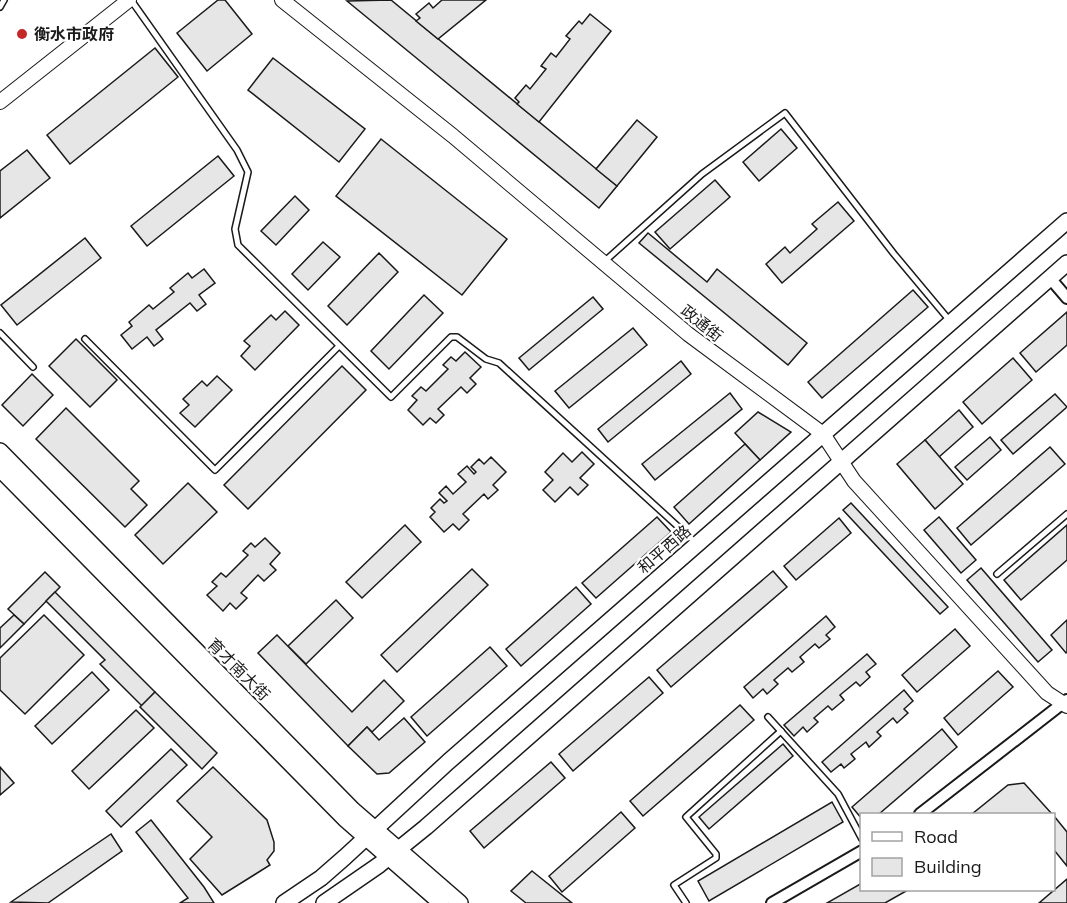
<svg xmlns="http://www.w3.org/2000/svg" width="1067" height="903" font-family="Mulish,'Noto Sans SC',sans-serif">
<style>
.building{fill:#e6e6e6;stroke:#1a1a1a;stroke-width:1.5}
.lines{fill:none;stroke-linecap:round;stroke-linejoin:round}
.service-casing{stroke:#1a1a1a;stroke-width:8}
.minor-casing{stroke:#1a1a1a;stroke-width:14}
.tertiary-casing{stroke:#1a1a1a;stroke-width:16}
.secondary-casing{stroke:#1a1a1a;stroke-width:18}
.service{stroke:#fff;stroke-width:5}
.minor{stroke:#fff;stroke-width:10}
.tertiary{stroke:#fff;stroke-width:14}
.secondary{stroke:#fff;stroke-width:15}
.poi-dot{fill:#c62828;stroke:#fff;stroke-width:2}
.labels{text-anchor:middle;dominant-baseline:central;stroke-width:4.5;stroke-linejoin:round;paint-order:stroke}
.poi-label{font-size:16px;font-weight:bold;fill:#1a1a1a;stroke:#fff;text-anchor:start}
.street-label{font-size:16px;fill:#1a1a1a;stroke:#fff}
</style>
<rect width="100%" height="100%" fill="#fff"/>
<g class="building">
<path d="M218,0H225L252,34L207,71L177,33Z"/>
<path d="M391,0L617,186L599,208L347,1Z"/>
<path d="M442,0H486L438,39L416,21L420,18L416,14L429,3L433,8Z"/>
<path d="M590,14L611,31L539,122L517,104L519,102L515,98L526,85L530,89L546,69L541,66L551,53L556,57L570,39L566,36L579,21L582,24Z"/>
<path d="M155,48L178,77L70,164L47,135Z"/>
<path d="M273,58L365,129L339,162L248,90Z"/>
<path d="M637,120L657,137L617,186L596,169Z"/>
<path d="M781,129L797,148L759,181L743,162Z"/>
<path d="M381,139L507,239L462,295L336,196Z"/>
<path d="M27,150L50,178L0,218V171Z"/>
<path d="M218,156L234,176L147,246L131,226Z"/>
<path d="M715,180L730,197L670,249L655,232Z"/>
<path d="M295,196L309,210L276,245L261,231Z"/>
<path d="M838,202L854,221L782,283L766,264L785,247L790,253L817,229L812,224Z"/>
<path d="M648,233L707,282L717,269L807,343L788,365L639,243Z"/>
<path d="M85,238L101,258L17,325L1,305Z"/>
<path d="M323,242L340,257L308,290L292,274Z"/>
<path d="M379,253L398,272L347,325L328,306Z"/>
<path d="M204,269L215,283L199,295L206,304L197,311L190,303L156,330L163,339L154,346L147,337L132,349L121,335L132,326L129,322L149,305L153,309L174,292L170,288L188,273L192,278Z"/>
<path d="M913,290L928,307L822,398L808,382Z"/>
<path d="M424,295L443,313L389,369L371,351Z"/>
<path d="M593,297L603,309L529,370L519,358Z"/>
<path d="M285,311L299,325L255,370L241,356L250,346L244,341L271,315L276,320Z"/>
<path d="M1067,312V345L1036,372L1020,353Z"/>
<path d="M633,328L647,345L569,408L555,391Z"/>
<path d="M76,339L117,380L90,407L49,366Z"/>
<path d="M465,352L481,367L470,378L476,384L467,393L461,387L438,409L444,415L436,423L430,418L423,425L408,410L417,400L412,396L421,387L426,391L448,369L443,365L451,357L456,361Z"/>
<path d="M1013,358L1032,380L982,424L963,402Z"/>
<path d="M681,361L691,374L608,442L598,429Z"/>
<path d="M342,366L366,390L248,509L224,485Z"/>
<path d="M32,374L53,395L23,426L2,405Z"/>
<path d="M217,376L232,390L195,427L180,413L189,405L183,399L202,381L207,386Z"/>
<path d="M730,393L742,409L655,480L642,464Z"/>
<path d="M1055,394L1067,407L1013,454L1001,440Z"/>
<path d="M66,408L139,481L131,489L147,505L125,527L36,439Z"/>
<path d="M959,410L973,427L939,457L925,440Z"/>
<path d="M758,412L791,432L760,460L735,433Z"/>
<path d="M990,437L1001,450L967,480L955,467Z"/>
<path d="M925,440L963,484L935,509L897,464Z"/>
<path d="M745,444L760,460L689,524L674,507Z"/>
<path d="M1050,447L1065,464L971,545L957,528Z"/>
<path d="M582,452L594,464L580,478L588,485L578,495L570,487L555,502L543,490L553,480L545,472L563,453L572,462Z"/>
<path d="M491,457L506,472L493,485L498,490L488,499L484,494L463,514L469,520L459,530L453,524L444,532L430,517L435,512L431,508L440,499L444,503L447,501L439,493L446,486L453,494L466,482L458,474L467,466L474,474L476,472L471,467L479,459L484,464Z"/>
<path d="M188,483L217,512L163,564L135,535Z"/>
<path d="M851,503L948,607L940,614L843,510Z"/>
<path d="M657,517L671,532L596,598L582,583Z"/>
<path d="M939,517L976,560L961,573L924,530Z"/>
<path d="M839,518L851,533L796,580L784,566Z"/>
<path d="M405,525L421,542L362,598L346,582Z"/>
<path d="M1067,525V560L1021,600L1004,580Z"/>
<path d="M265,538L280,553L270,564L276,570L264,581L258,575L241,593L247,598L236,609L230,603L223,611L207,595L217,586L212,582L221,573L226,577L248,555L243,551L251,543L255,547Z"/>
<path d="M981,568L1052,650L1038,662L967,580Z"/>
<path d="M472,569L488,585L397,672L381,655Z"/>
<path d="M773,571L787,587L671,687L657,670Z"/>
<path d="M45,572L60,587L24,624L8,609Z"/>
<path d="M576,587L591,604L521,666L506,649Z"/>
<path d="M55,592L155,692L142,706L100,664L105,660L46,601Z"/>
<path d="M336,600L353,618L306,664L288,646Z"/>
<path d="M14,615L24,624L0,648V628Z"/>
<path d="M44,615L84,655L25,714L0,690V658Z"/>
<path d="M826,616L835,627L826,635L830,639L819,648L815,644L800,657L804,662L792,672L788,668L774,680L778,684L767,694L763,689L753,698L744,687Z"/>
<path d="M1067,620V652L1066,653L1051,635Z"/>
<path d="M955,629L970,646L917,692L902,675Z"/>
<path d="M277,635L352,712L384,680L404,701L372,732L367,727L348,746L258,653Z"/>
<path d="M490,647L507,666L427,736L411,717Z"/>
<path d="M867,654L876,664L866,672L870,677L860,686L856,682L840,695L844,700L832,710L828,706L814,718L818,722L807,732L803,727L794,736L784,725Z"/>
<path d="M998,671L1013,687L958,735L944,718Z"/>
<path d="M92,672L109,690L52,744L35,726Z"/>
<path d="M649,677L663,693L573,771L559,754Z"/>
<path d="M904,690L913,701L904,709L908,713L897,723L893,718L877,732L881,736L869,747L866,742L851,754L855,759L844,768L841,764L831,772L822,762Z"/>
<path d="M155,692L217,753L202,769L140,707Z"/>
<path d="M740,705L754,720L643,816L630,801Z"/>
<path d="M136,710L154,728L89,789L72,771Z"/>
<path d="M404,718L425,742L389,773L377,774L348,746L367,727L379,740Z"/>
<path d="M942,729L957,747L879,814H862V819L852,807Z"/>
<path d="M783,744L793,756L709,829L699,817Z"/>
<path d="M171,749L187,765L121,827L106,811Z"/>
<path d="M551,762L565,778L484,848L470,831Z"/>
<path d="M0,767L14,783L0,795Z"/>
<path d="M213,767L267,820L274,842V851L267,860L270,865L222,895L190,859L212,837L177,801Z"/>
<path d="M1024,783L1052,814H972L1008,785Z"/>
<path d="M832,802L843,822L709,901L698,881Z"/>
<path d="M621,812L635,828L562,892L549,876Z"/>
<path d="M1054,816L1067,832V866L1054,850Z"/>
<path d="M151,820L204,887L214,903H180L188,898L136,832Z"/>
<path d="M111,834L122,851L48,903L11,902Z"/>
<path d="M532,871L572,903H526L511,891Z"/>
<path d="M1067,879V903H1039Z"/>
<path d="M862,883V890H908L885,903H827Z"/>
</g>
<g class="lines">
<defs>
<g id="service">
<path d="M131,0L237,150L248,172L235,229L238,245L391,397L451,337H457L486,359L499,363L696,543"/>
<path d="M0,7L4,0"/>
<path d="M605,261L702,174L785,113L894,254L950,321"/>
<path d="M0,333L33,367"/>
<path d="M85,339L215,470L339,346"/>
<path d="M997,574L1067,514"/>
<path d="M768,717L838,794L862,839"/>
<path d="M686,903L674,885L716,858V854L686,817L781,731"/>
</g>
<g id="minor">
<path d="M1050,278L1067,298"/>
<path d="M920,814L1067,700"/>
<path d="M772,903L862,851"/>
</g>
<g id="tertiary">
<path d="M282,0L453,136L688,334L823,434L854,481L1047,693L1067,706"/>
<path d="M0,102L129,0"/>
</g>
<g id="secondary">
<path d="M0,451L353,810L460,903"/>
<path d="M0,469L345,819L441,903"/>
<path d="M284,903L321,878L345,857L448,762L1067,221"/>
<path d="M324,903L379,865L426,827L1067,263"/>
</g>
</defs>
<use href="#service" class="service-casing"/>
<use href="#minor" class="minor-casing"/>
<use href="#tertiary" class="tertiary-casing"/>
<use href="#secondary" class="secondary-casing"/>
<use href="#service" class="service"/>
<use href="#minor" class="minor"/>
<use href="#tertiary" class="tertiary"/>
<use href="#secondary" class="secondary"/>
</g>
<circle class="poi-dot" cx="22" cy="34" r="6"/>
<g class="labels">
<g class="poi-label">
<text x="34" y="34">衡水市政府</text>
</g>
<g class="street-label">
<text transform="translate(702 323) rotate(38)">政通街</text>
<text transform="translate(664 549) rotate(-41)">和平西路</text>
<text transform="translate(239 669) rotate(45)">育才南大街</text>
</g>
</g>
<rect x="860" y="813" width="195" height="78" fill="#ffffff" stroke="#a3a3a3" stroke-width="1.5"/>
<rect x="872" y="832" width="30" height="9" fill="#ffffff" stroke="#a3a3a3" stroke-width="1.5"/>
<text x="914" y="843" font-size="18" fill="#1a1a1a">Road</text>
<rect x="872" y="858" width="30" height="18" fill="#e6e6e6" stroke="#a3a3a3" stroke-width="1.5"/>
<text x="914" y="873" font-size="18" fill="#1a1a1a">Building</text>
</svg>
